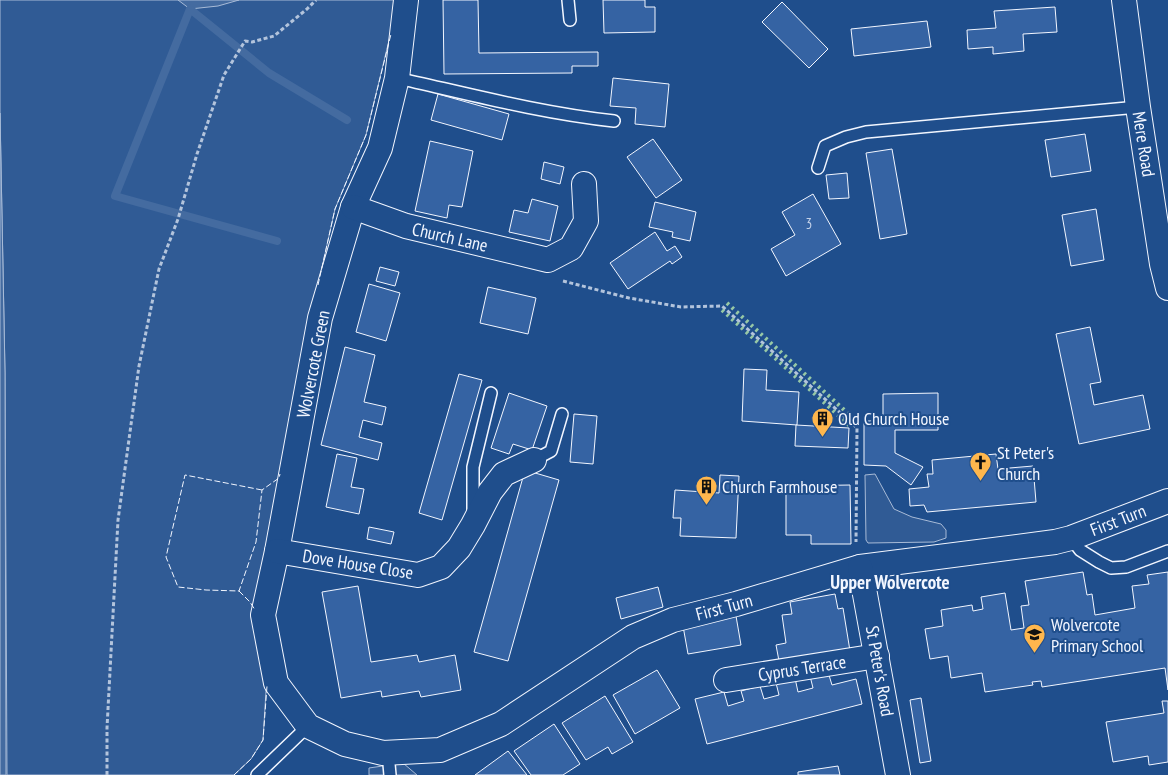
<svg xmlns="http://www.w3.org/2000/svg" width="1168" height="775" font-family="'PT Sans Narrow',sans-serif">
<style>
.built{fill:#305b95;stroke:#a8bbd7}
.water{fill:#446ba0;stroke:#a8bbd7}
.lines{fill:none;stroke-linecap:round;stroke-linejoin:round}
.stream{stroke:#446ba0;stroke-width:8}
.building{fill:#3563a3;stroke:#f2f6ff}
.lane-casing{stroke:#f2f6ff;stroke-width:14}
.street-casing{stroke:#f2f6ff;stroke-width:26}
.path{stroke:#b3c4dc;stroke-width:3;stroke-dasharray:4 2.5;stroke-linecap:butt}
.lane{stroke:#1f4e8c;stroke-width:11}
.street{stroke:#1f4e8c;stroke-width:24}
.hedge{stroke:#97c8a6;stroke-width:4;stroke-dasharray:2.5 4;stroke-linecap:butt}
.fence{stroke:#f2f6ff;stroke-width:1;stroke-dasharray:6 2.5;stroke-linecap:butt}
.labels{text-anchor:middle;dominant-baseline:central;stroke-width:4;stroke-linejoin:round;paint-order:stroke}
.number-label{font-size:15px;fill:#c3d1e8}
.street-label{font-size:18px;fill:#f2f6ff;stroke:#1f4e8c}
.poi-label{font-size:18px;fill:#f2f6ff;stroke:#1f4e8c;text-anchor:start}
.neighbourhood-label{font-size:19px;font-weight:bold;fill:#f2f6ff;stroke:#1f4e8c}
</style>
<rect width="100%" height="100%" fill="#1f4e8c"/>
<g class="built">
<path d="M0,0H395L393,24L366,135L335,209L313,308L279,478L263,740L251,759L234,775H7L5,373L0,113Z"/>
<path d="M875,474L894,509L912,517L941,524L946,530V538L934,542L868,543L866,540L865,475Z"/>
<path d="M403,763L417,775H369V768Z"/>
</g>
<g class="water">
<path d="M178,0H239L218,6L190,9Z"/>
<path d="M0,113L5,373L6,775H0Z"/>
</g>
<g class="lines">
<path class="stream" d="M277,241L115,196L190,9L269,73L347,120"/>
</g>
<g class="building">
<path d="M443,0H478L479,53L598,52V66H572V73L444,74Z"/>
<path d="M603,0H645V7H655V32L604,33Z"/>
<path d="M782,2L828,49L809,68L762,22Z"/>
<path d="M1055,7L1057,32L1023,34L1024,51L993,54V47L968,49L967,30L996,28L994,11Z"/>
<path d="M927,21L931,47L854,56L851,29Z"/>
<path d="M613,78L669,84L665,127L635,124L636,108L610,106Z"/>
<path d="M438,94L509,114L502,140L431,120Z"/>
<path d="M1085,134L1091,171L1051,177L1045,140Z"/>
<path d="M653,139L682,180L656,198L627,157Z"/>
<path d="M430,141L473,151L462,207L449,205L447,218L415,211Z"/>
<path d="M892,149L907,234L880,239L866,153Z"/>
<path d="M544,162L564,167L560,184L541,179Z"/>
<path d="M847,173L849,198L829,199L826,175Z"/>
<path d="M813,194L841,244L786,276L771,249L795,235L782,212Z"/>
<path d="M532,199L558,206L550,241L509,232L514,210L528,213Z"/>
<path d="M655,202L696,212L690,241L672,237L673,232L649,227Z"/>
<path d="M1096,209L1104,260L1071,266L1062,215Z"/>
<path d="M655,232L667,251L675,246L682,257L672,264L670,261L628,289L610,263Z"/>
<path d="M380,267L399,272L395,286L376,281Z"/>
<path d="M369,284L400,293L386,341L356,332Z"/>
<path d="M488,287L536,298L528,334L480,323Z"/>
<path d="M1090,327L1101,382L1090,384L1094,405L1143,395L1150,429L1079,444L1056,334Z"/>
<path d="M345,347L375,355L364,402L386,407L382,425L363,420L359,437L382,443L378,460L321,445Z"/>
<path d="M744,369L767,370L766,390L799,392L797,425L742,421Z"/>
<path d="M459,374L482,380L442,520L419,513Z"/>
<path d="M509,393L547,406L532,450L513,444L509,454L491,448Z"/>
<path d="M938,393V430H895V453L923,467L911,485L886,466L864,465V421H883V394Z"/>
<path d="M574,414L597,416L593,464L570,462Z"/>
<path d="M796,425L849,428L848,448L795,446Z"/>
<path d="M337,454L357,458L351,487L364,489L359,514L326,507Z"/>
<path d="M996,454L998,469L1033,466L1036,502L927,512L924,505L910,506L909,489L929,487L927,474H933L932,460Z"/>
<path d="M525,470L559,480L508,661L474,652Z"/>
<path d="M720,475L739,476L736,538L680,536L681,518H673L675,490L719,493Z"/>
<path d="M850,485L851,544H811V535H786V486Z"/>
<path d="M369,527L394,532L391,544L367,539Z"/>
<path d="M1083,572L1087,595L1092,594L1095,615L1135,608L1132,586L1149,584L1147,575L1168,572V690L1165,668L1042,687L1041,681L1032,682L1033,685L985,692L982,673L951,678L948,656L930,659L925,629L943,626L941,610L972,605L973,611L983,609L981,597L1005,593L1011,630L1024,628L1021,606L1029,605L1025,581Z"/>
<path d="M358,586L371,662L417,655L419,662L455,655L461,690L421,697L419,691L382,697L381,691L341,698L322,592Z"/>
<path d="M658,587L663,607L621,619L616,598Z"/>
<path d="M835,594L838,609L843,608L851,657L779,661L776,645L786,643L782,615L792,614L790,602Z"/>
<path d="M736,616L741,645L688,654L683,626Z"/>
<path d="M657,670L680,708L635,734L613,695Z"/>
<path d="M828,672L832,685L856,679L862,704L707,744L695,699L724,692L728,706L744,701L741,691L760,686L764,699L779,695L776,683L795,678L798,692L813,688L810,676Z"/>
<path d="M605,696L633,742L612,754L608,747L586,760L562,723Z"/>
<path d="M921,698L931,761L920,763L910,700Z"/>
<path d="M1162,701H1168V762L1149,765L1148,756L1113,762L1106,722L1164,713Z"/>
<path d="M554,724L580,764L563,775H531L514,751Z"/>
<path d="M508,751L527,775H475Z"/>
<path d="M838,766L840,775H798V772Z"/>
</g>
<g class="lines">
<defs>
<g id="lane">
<path d="M568,0L570,20"/>
<path d="M397,78C469,94 540,113 614,121"/>
<path d="M818,168L825,146L846,137L866,132L1138,107"/>
<path d="M534,460L551,451L562,414"/>
<path d="M473,514V467L491,393"/>
<path d="M1071,538L1080,550L1099,562L1111,568L1126,567L1168,551"/>
<path d="M388,753L390,775"/>
<path d="M257,775L308,726"/>
</g>
<g id="street">
<path d="M406,0L397,78L380,148L353,207L320,318L277,551L263,615L276,683L308,726L345,744L383,753L440,750L501,724L633,637L673,620L736,604L860,567L1055,542L1071,538L1168,501"/>
<path d="M1124,0L1138,107L1162,264L1168,288"/>
<path d="M353,207L406,226L548,260L571,248L586,221L584,184"/>
<path d="M277,551L418,575L441,567L459,548L473,525L490,492L504,474L534,460"/>
<path d="M860,567L898,775"/>
<path d="M726,680L877,656"/>
</g>
</defs>
<use href="#lane" class="lane-casing"/>
<use href="#street" class="street-casing"/>
<g class="path">
<path d="M563,281L629,298L681,307L722,306L857,428L856,542"/>
<path d="M107,775V728L118,520L139,366L159,269L178,219L197,154L224,75L245,41L252,42L274,36L307,9L316,0"/>
</g>
<use href="#lane" class="lane"/>
<use href="#street" class="street"/>
<g class="hedge">
<path d="M727,303L853,418"/>
<path d="M722,310L850,426"/>
</g>
<g class="fence">
<path d="M318,285L335,209L366,135L391,34"/>
<path d="M262,490L185,475L166,557L178,587L206,590L239,591L256,542L262,490L279,478L280,474"/>
<path d="M239,591L250,602L255,610"/>
<path d="M234,775L251,759L263,740L267,686"/>
</g>
</g>
<defs>
<symbol id="building-pin" viewBox="-11 -11 22 30"><path d="M0 17L-7.5 6A9.5 9.5 0 1 1 7.5 6Z" fill="#ffb74d" stroke="#1f4e8c"/><path d="M-4-6H4V6H1V3H-1V6H-4ZM-2.5-4.3h1.7v1.8h-1.7ZM.8-4.3h1.7v1.8H.8ZM-2.5-1h1.7V.8h-1.7ZM.8-1h1.7V.8H.8Z" fill="#111"/></symbol>
<symbol id="church-pin" viewBox="-11 -11 22 30"><path d="M0 17L-7.5 6A9.5 9.5 0 1 1 7.5 6Z" fill="#ffb74d" stroke="#1f4e8c"/><path d="M-1.2-6h2.4v3.5h3.3v2.4h-3.3V6h-2.4V-.1h-3.3v-2.4h3.3Z" fill="#111"/></symbol>
<symbol id="school-pin" viewBox="-11 -11 22 30"><path d="M0 17L-7.5 6A9.5 9.5 0 1 1 7.5 6Z" fill="#ffb74d" stroke="#1f4e8c"/><path d="M0-5L7-2L0 1L-7-2ZM-4 1L0 2.5L4 1V4Q0 6-4 4Z" fill="#111"/></symbol>
</defs>
<g fill-rule="evenodd">
<use href="#building-pin" x="810" y="406" width="25" height="34"/>
<use href="#church-pin" x="968" y="450" width="25" height="34"/>
<use href="#building-pin" x="694" y="474" width="25" height="34"/>
<use href="#school-pin" x="1022" y="622" width="25" height="34"/>
</g>
<g class="labels">
<g class="number-label">
<text x="809" y="223">3</text>
</g>
<g class="street-label">
<text transform="translate(1144 144) rotate(81)">Mere Road</text>
<text transform="translate(450 237) rotate(13)">Church Lane</text>
<text transform="translate(313 364) rotate(-79)">Wolvercote Green</text>
<text transform="translate(1118 520) rotate(-21)">First Turn</text>
<text transform="translate(358 564) rotate(9)">Dove House Close</text>
<text transform="translate(724 607) rotate(-15)">First Turn</text>
<text transform="translate(802 668) rotate(-9)">Cyprus Terrace</text>
<text transform="translate(880 671) rotate(80)">St Peter's Road</text>
</g>
<g class="poi-label">
<text x="838" y="418">Old Church House</text>
<text x="997" y="452">St Peter's<tspan x="997" dy="21">Church</tspan></text>
<text x="722" y="486">Church Farmhouse</text>
<text x="1051" y="624">Wolvercote<tspan x="1051" dy="21">Primary School</tspan></text>
</g>
<g class="neighbourhood-label">
<text x="890" y="582">Upper Wolvercote</text>
</g>
</g>
</svg>
